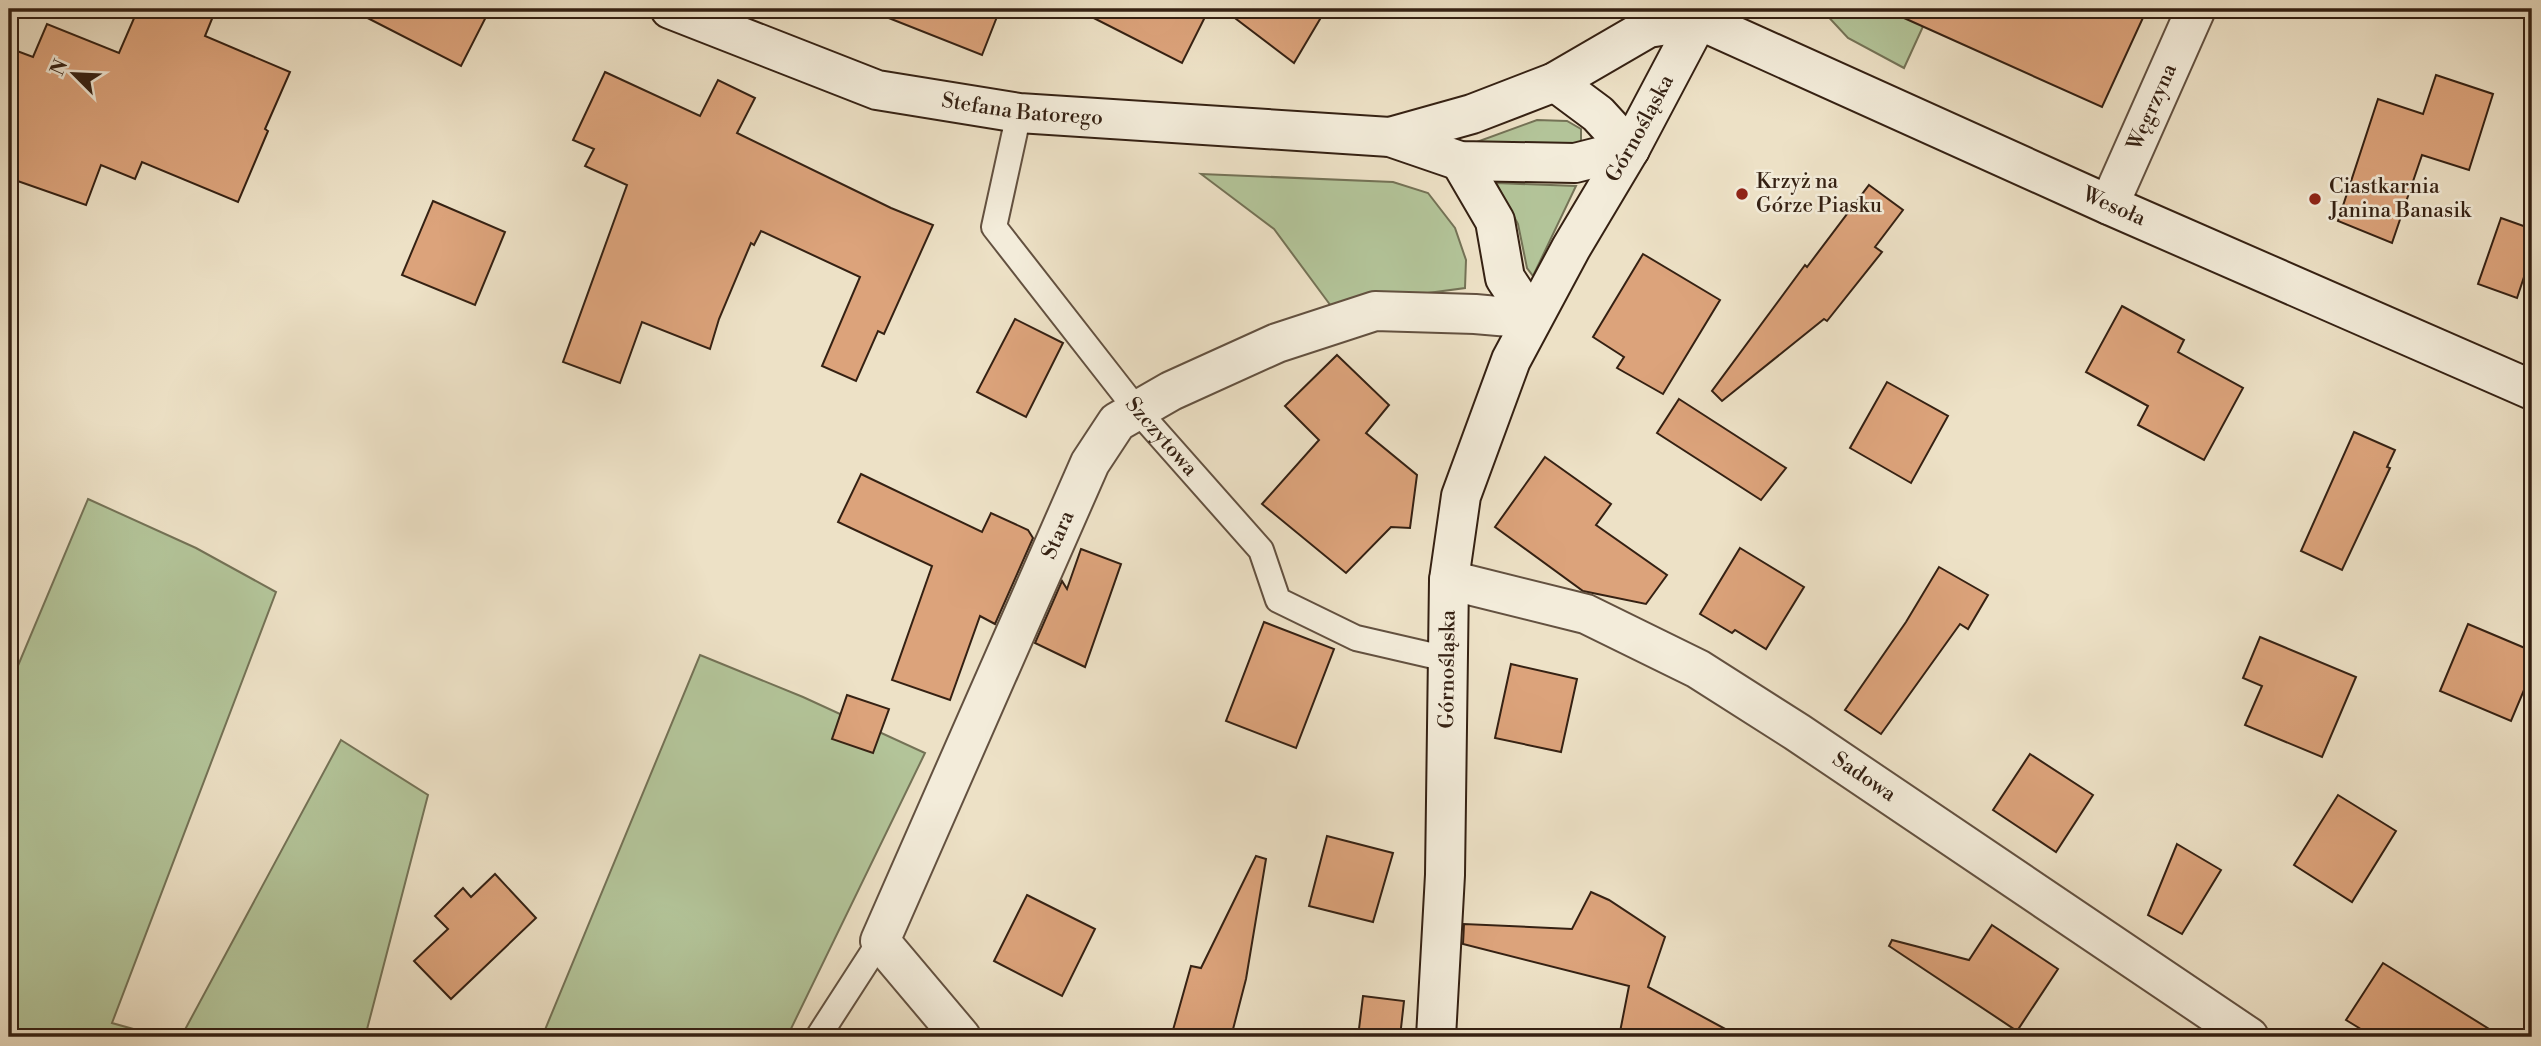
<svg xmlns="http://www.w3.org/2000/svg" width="2541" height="1046" font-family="'Libre Bodoni',serif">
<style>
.green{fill:#b3c499;stroke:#747256;stroke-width:2}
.building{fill:#dca37b;stroke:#352113;stroke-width:2}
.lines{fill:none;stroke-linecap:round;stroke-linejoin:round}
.lane-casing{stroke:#635140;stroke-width:28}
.street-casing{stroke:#635140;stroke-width:42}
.secondary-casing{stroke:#352113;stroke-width:42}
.lane{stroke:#f3ecda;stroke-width:24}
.street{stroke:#f3ecda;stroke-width:38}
.secondary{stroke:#f3ecda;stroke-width:38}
.poi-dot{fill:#8f2418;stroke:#f3ecda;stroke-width:2.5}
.labels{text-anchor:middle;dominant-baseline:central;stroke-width:5;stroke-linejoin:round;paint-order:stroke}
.street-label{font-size:21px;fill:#352113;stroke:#f3ecda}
.poi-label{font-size:21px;fill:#352113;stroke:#f3ecda;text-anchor:start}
</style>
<rect width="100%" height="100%" fill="#ede1c6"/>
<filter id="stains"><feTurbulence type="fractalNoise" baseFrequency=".00286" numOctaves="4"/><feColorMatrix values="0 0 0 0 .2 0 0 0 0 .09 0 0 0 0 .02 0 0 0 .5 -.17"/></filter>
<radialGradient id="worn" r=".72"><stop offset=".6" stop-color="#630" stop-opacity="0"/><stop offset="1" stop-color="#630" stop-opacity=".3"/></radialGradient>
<g class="green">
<path d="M1821,9H1931L1904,68L1848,38Z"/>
<path d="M1537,120L1567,121L1581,129V143L1562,151L1474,143Z"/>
<path d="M1201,174L1393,182L1428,193L1455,228L1466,260L1465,288L1331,306L1274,229Z"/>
<path d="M1496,183L1576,186L1533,276L1527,268L1518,224Z"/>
<path d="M88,499L196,548L276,592L112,1023L162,1037H9V687Z"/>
<path d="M700,655L803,697L925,753L787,1037H542Z"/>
<path d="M341,740L428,795L365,1037H181Z"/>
</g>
<g class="building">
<path d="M138,9H216L205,36L290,72L265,129L268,131L238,202L142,162L135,179L101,165L86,205L9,178V48L33,57L47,24L119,53Z"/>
<path d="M350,9H490L461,66Z"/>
<path d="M871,9H1000L982,55L871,11Z"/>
<path d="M1076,9H1209L1182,63Z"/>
<path d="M1223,9H1326L1294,63Z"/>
<path d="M1884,9H2147L2102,107Z"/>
<path d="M605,72L700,116L718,80L755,98L737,133L891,208L933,225L884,334L878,331L856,381L822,366L860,277L761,231L754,245L751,243L719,319L710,349L642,322L620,383L563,362L627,185L585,166L594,149L573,140Z"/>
<path d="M2436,75L2493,94L2469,170L2422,155L2392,243L2338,221L2378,99L2423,114Z"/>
<path d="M1869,185L1903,210L1875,247L1882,252L1827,321L1824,319L1722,401L1712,391L1805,265L1807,267Z"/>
<path d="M433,201L505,232L475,305L402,275Z"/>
<path d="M2501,218L2532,229V253L2517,298L2478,284Z"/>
<path d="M1643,254L1720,300L1663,394L1617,368L1624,357L1593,337Z"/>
<path d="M2122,306L2184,340L2178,352L2243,388L2204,460L2138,425L2148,406L2086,372Z"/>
<path d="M1015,319L1063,343L1026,417L977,392Z"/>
<path d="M1337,355L1389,405L1366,433L1417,475L1410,528L1391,527L1346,573L1262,504L1319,440L1285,406Z"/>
<path d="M1887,382L1948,416L1911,483L1850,448Z"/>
<path d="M1679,399L1786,468L1761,500L1657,433Z"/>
<path d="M2354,432L2395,450L2387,467L2390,468L2342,570L2301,551Z"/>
<path d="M1545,457L1611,504L1596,525L1667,575L1646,604L1583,591L1495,527Z"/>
<path d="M861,474L982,532L991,513L1028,530L1033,538L995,624L980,616L950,700L892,680L932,566L838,522Z"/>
<path d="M1740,548L1804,587L1766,649L1735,630L1732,633L1700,614Z"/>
<path d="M1081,549L1121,564L1085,667L1035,643L1062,581L1067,589Z"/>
<path d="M1939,567L1988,595L1968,629L1960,624L1881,734L1845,710L1906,622Z"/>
<path d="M1264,622L1334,649L1296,748L1226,721Z"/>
<path d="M2468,624L2532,651V671L2511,721L2440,691Z"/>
<path d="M2260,637L2356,677L2322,757L2245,725L2262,686L2243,678Z"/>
<path d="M1511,664L1577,679L1561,752L1495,738Z"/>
<path d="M847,695L889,709L873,753L832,739Z"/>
<path d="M2030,754L2093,795L2056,852L1993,810Z"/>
<path d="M2338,795L2396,831L2352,902L2294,865Z"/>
<path d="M1327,836L1393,853L1373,922L1309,906Z"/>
<path d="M2177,844L2221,870L2182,934L2148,915Z"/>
<path d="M1256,856L1266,859L1246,979L1231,1037H1197L1173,1030L1191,966L1201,968Z"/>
<path d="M495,874L536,918L451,999L414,961L448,929L435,916L463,888L471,897Z"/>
<path d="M1591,892L1609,900L1665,937L1648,987L1740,1037H1619L1629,986L1463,944L1464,924L1572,929Z"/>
<path d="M1027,895L1095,929L1062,996L994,961Z"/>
<path d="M1992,925L2058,969L2017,1031L1889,946L1892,940L1969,960Z"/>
<path d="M2383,963L2502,1037H2374L2346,1020Z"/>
<path d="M1363,996L1404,1001L1400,1037H1358Z"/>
</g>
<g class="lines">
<defs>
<g id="lane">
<path id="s1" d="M1019,113L994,227L1137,410L1261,550L1278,600L1356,638L1447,659"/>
<path d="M818,1037L880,941"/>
</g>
<g id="street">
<path id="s2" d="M2109,205L2196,9"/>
<path id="s3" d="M1449,580L1586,614L1698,669L1797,732L2249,1037"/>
<path id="s4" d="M961,1037L880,941L1090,463L1117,422L1171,391L1277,343L1375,311L1475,314L1532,319"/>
</g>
<g id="secondary">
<path id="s5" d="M670,9L877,90L1019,113L1390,137L1460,161L1575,163L1630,149"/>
<path id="s6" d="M1699,20L2109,205L2532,390"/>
<path d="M1555,82L1598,114L1630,149"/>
<path d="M1390,137L1472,114L1555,82L1648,28L1699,20"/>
<path d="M1460,161L1495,221L1505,278L1532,319"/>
<path id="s7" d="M1436,1037L1445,875L1449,580L1461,496L1511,360L1571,248L1630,149L1704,9"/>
</g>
</defs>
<use href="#lane" class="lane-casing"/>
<use href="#street" class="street-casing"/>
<use href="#secondary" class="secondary-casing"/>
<use href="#lane" class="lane"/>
<use href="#street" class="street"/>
<use href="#secondary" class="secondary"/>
</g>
<g class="poi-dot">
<circle cx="1742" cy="194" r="7"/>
<circle cx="2315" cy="199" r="7"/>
</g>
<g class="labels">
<g class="street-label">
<text stroke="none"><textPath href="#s2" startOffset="107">Węgrzyna</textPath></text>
<text stroke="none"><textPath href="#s5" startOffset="369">Stefana Batorego</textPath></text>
<text stroke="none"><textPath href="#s7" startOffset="952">Górnośląska</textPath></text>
<text stroke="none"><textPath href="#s6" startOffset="455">Wesoła</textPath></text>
<text stroke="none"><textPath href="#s1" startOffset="385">Szczytowa</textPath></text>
<text stroke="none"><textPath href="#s4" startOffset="569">Stara</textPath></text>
<text stroke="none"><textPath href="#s7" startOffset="368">Górnośląska</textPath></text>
<text stroke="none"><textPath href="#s3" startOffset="464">Sadowa</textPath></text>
</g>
<g class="poi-label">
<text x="1756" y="182">Krzyż na<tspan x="1756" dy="24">Górze Piasku</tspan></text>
<text x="2329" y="187">Ciastkarnia<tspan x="2329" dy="24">Janina Banasik</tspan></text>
</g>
</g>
<rect width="2541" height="1046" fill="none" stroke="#ede1c6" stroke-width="35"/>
<rect x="10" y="10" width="2520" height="1025" fill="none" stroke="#352113" stroke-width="3.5"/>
<rect x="18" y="18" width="2506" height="1011" fill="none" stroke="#352113" stroke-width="2"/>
<g transform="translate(74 74) rotate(294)" stroke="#f3ecda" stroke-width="5" paint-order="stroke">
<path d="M0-5L12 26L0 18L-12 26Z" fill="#352113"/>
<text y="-10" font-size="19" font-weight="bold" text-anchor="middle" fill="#352113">N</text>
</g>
<rect width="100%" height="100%" filter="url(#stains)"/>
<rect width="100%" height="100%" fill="url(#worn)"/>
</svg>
